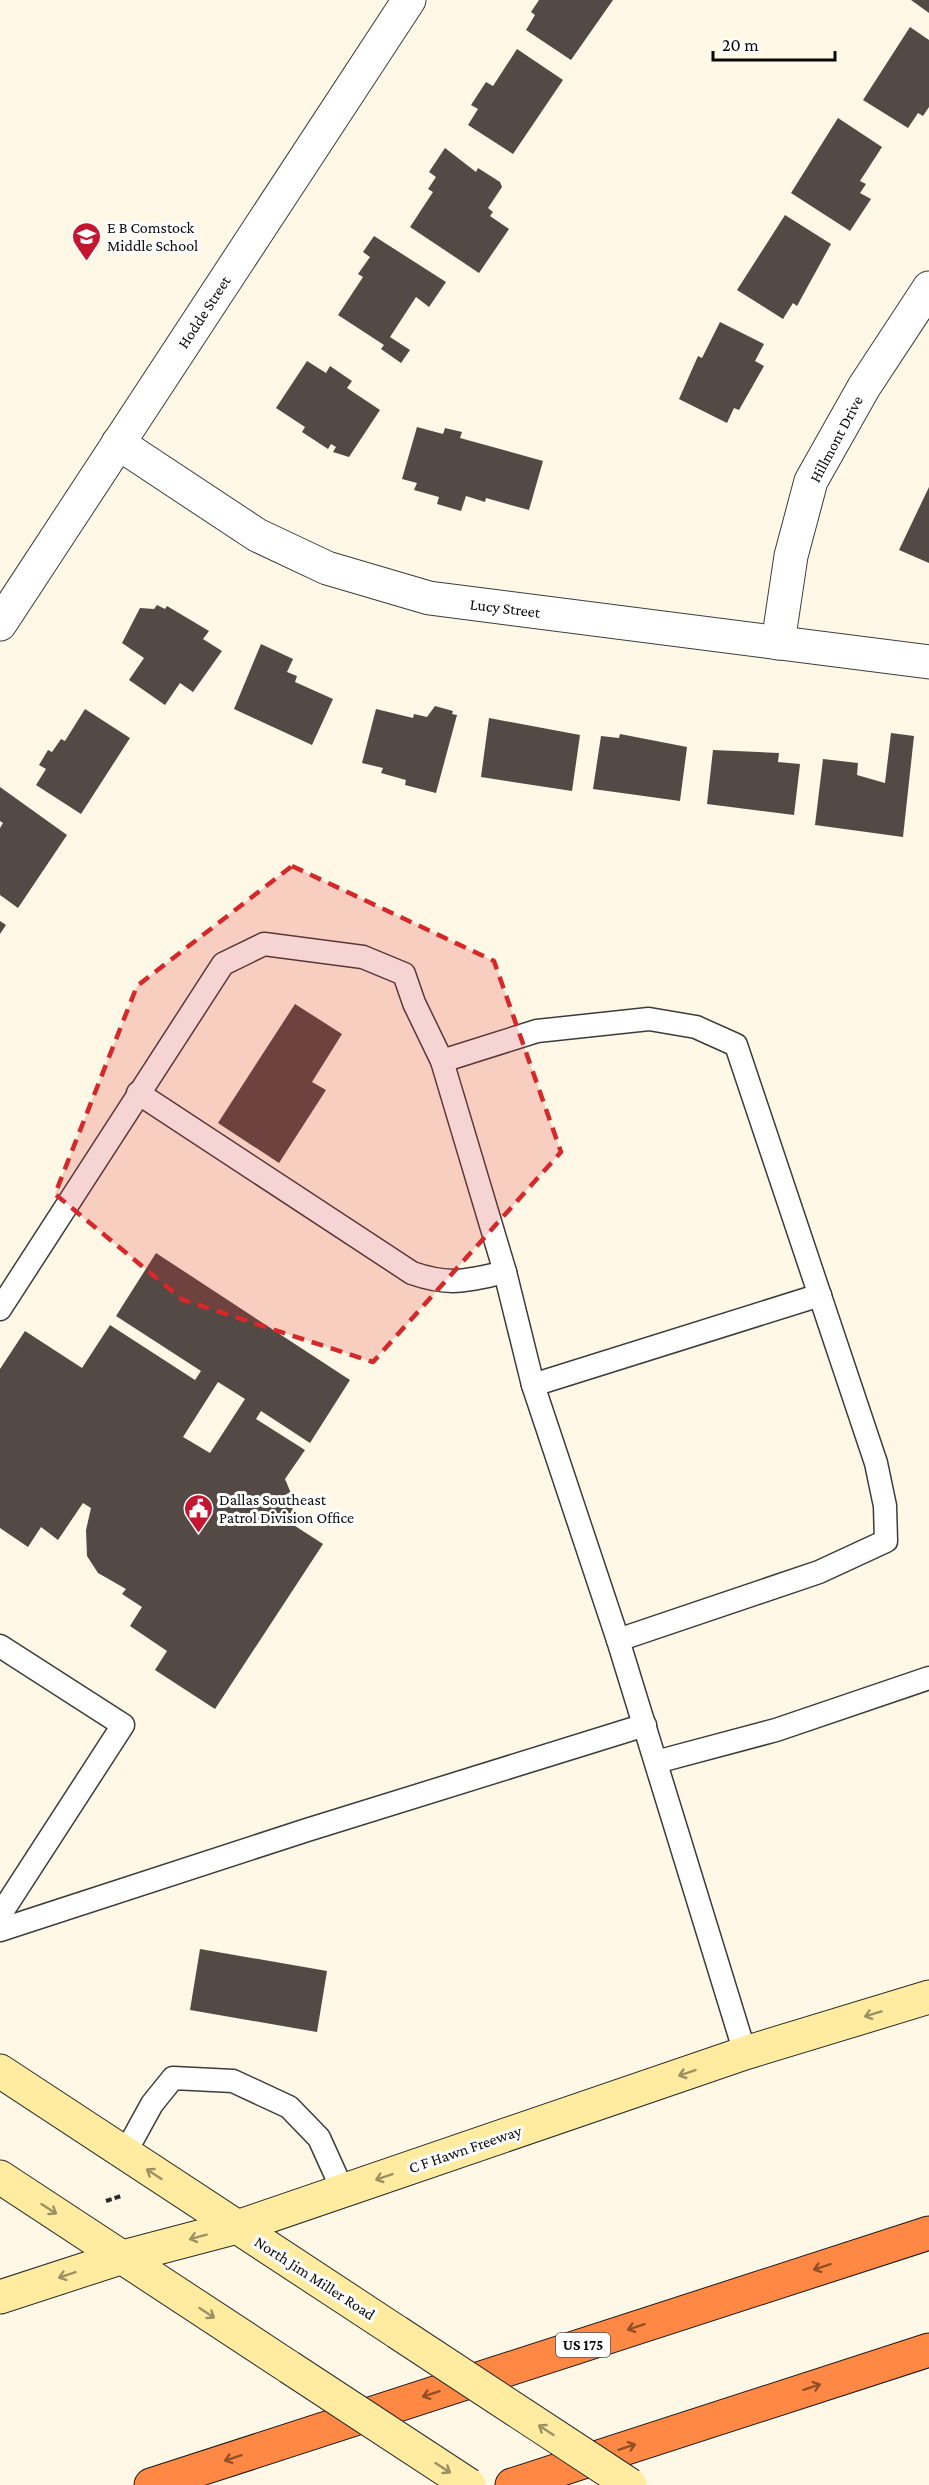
<svg xmlns="http://www.w3.org/2000/svg" width="929" height="2485" font-family="'Crimson Pro',serif">
<style>
.building{fill:#534945;fill-rule:evenodd}
.lines{fill:none;stroke-linecap:round;stroke-linejoin:round}
.lane-casing{stroke:#3c3c3c;stroke-width:25}
.street-casing{stroke:#3c3c3c;stroke-width:35}
.secondary-casing{stroke:#2b2b2b;stroke-width:35}
.highway-casing{stroke:#1a1a1a;stroke-width:35}
.path{stroke:#2b2b2b;stroke-width:4;stroke-dasharray:6 3;stroke-linecap:butt}
.lane{stroke:#fff;stroke-width:22}
.street{stroke:#fff;stroke-width:33}
.secondary{stroke:#ffeca1;stroke-width:33}
.highway{stroke:#f84;stroke-width:33}
.secondary-bridge-casing{stroke:#2b2b2b;stroke-width:35;stroke-linecap:butt}
.secondary-bridge{stroke:#ffeca1;stroke-width:33}
.oneway{stroke:#9d9164}
.oneway2{stroke:#904f29}
.marked{fill:#d62828;fill-opacity:0.2;stroke:#d62828;stroke-width:4.5;stroke-dasharray:12 8;stroke-linejoin:round}
.labels{text-anchor:middle;dominant-baseline:central;stroke-width:6;stroke-linejoin:round;paint-order:stroke}
.shield{fill:#fff;stroke:#535353;stroke-width:1.5}
.shield-label{font-size:15px;font-weight:bold;fill:#090909}
.poi-label{font-size:16px;fill:#090909;stroke:#fff;text-anchor:start}
.street-label{font-size:16px;fill:#090909;stroke:#fff}
</style>
<rect width="100%" height="100%" fill="#fff8e6"/>
<g class="building">
<path d="M539,0H613L571,60L526,30L535,15L531,12Z"/>
<path d="M911,0H929V13Z"/>
<path d="M910,27L929,40V107L923,116L918,113L908,128L863,100Z"/>
<path d="M517,49L563,80L513,154L468,125L478,109L471,105L486,82L493,86Z"/>
<path d="M838,118L882,147L860,181L866,184L860,193L871,199L850,231L791,193Z"/>
<path d="M445,148L476,172L478,168L500,182L502,187L488,208L493,212L490,216L509,229L479,273L410,227L433,192L428,189L436,177L429,172Z"/>
<path d="M785,215L831,244L797,306L793,303L783,319L737,290Z"/>
<path d="M374,236L446,282L429,307L416,297L390,337L410,350L401,363L381,349L384,345L338,315L363,277L358,274L370,257L363,252Z"/>
<path d="M720,322L764,344L755,361L764,366L739,410L734,408L727,423L679,399L698,356L702,358Z"/>
<path d="M307,361L326,373L330,366L352,381L347,388L380,410L349,457L333,452L336,447L331,444L328,449L302,432L305,427L276,408Z"/>
<path d="M417,427L443,434L445,428L462,432L460,438L543,461L529,510L486,498L485,502L466,496L461,511L437,504L439,497L414,490L417,483L402,479Z"/>
<path d="M929,487V563L899,550Z"/>
<path d="M157,605L165,609L167,606L209,631L203,639L222,651L193,692L180,683L165,705L129,680L144,658L122,643L140,608L154,609Z"/>
<path d="M261,644L293,659L287,672L297,676L295,682L333,699L312,745L234,709Z"/>
<path d="M435,706L453,711L452,714L457,715L436,793L405,785L406,780L381,773L383,768L362,763L376,709L413,718L414,714L427,717Z"/>
<path d="M85,709L130,738L81,814L36,785L46,769L39,765L48,750L52,752L61,739L65,741Z"/>
<path d="M489,718L580,735L572,791L481,777Z"/>
<path d="M891,733L914,736L903,837L815,825L823,759L858,763L857,775L885,783Z"/>
<path d="M620,734L687,747L680,801L593,789L601,736L619,738Z"/>
<path d="M713,750L779,753L778,762L800,764L794,815L707,804Z"/>
<path d="M0,787L67,835L18,908L0,895V828L3,823L0,821Z"/>
<path d="M0,921L6,925L0,934Z"/>
<path d="M295,1004L342,1034L312,1082L326,1090L279,1163L218,1123Z"/>
<path d="M156,1253L350,1380L310,1443L261,1411L256,1419L305,1450L285,1479L293,1498L292,1524L323,1544L215,1709L155,1670L167,1651L130,1626L142,1607L122,1594L126,1589L98,1573L87,1556L86,1530L91,1508L83,1503L58,1540L41,1527L28,1547L0,1528V1369L25,1331L82,1368L110,1325L195,1380L201,1371L116,1316ZM218,1382L245,1399L210,1453L183,1437Z"/>
<path d="M200,1949L327,1971L317,2032L190,2010Z"/>
</g>
<g class="lines">
<defs>
<g id="lane">
<path d="M442,1061L537,1031L649,1019L696,1027L736,1045L876,1463L885,1506L886,1541L819,1572L618,1640"/>
<path d="M138,1093L412,1273C449,1286 467,1281 505,1272"/>
<path d="M0,1309L223,964L264,944L363,957L404,974L414,1003L442,1061L505,1272L533,1385L618,1640L745,2053"/>
<path d="M533,1385L820,1295"/>
<path d="M0,1646L123,1725L0,1915"/>
<path d="M656,1762L776,1730L929,1678"/>
<path d="M0,1930L307,1830L645,1725"/>
<path d="M124,2155L152,2104L173,2078L233,2081L289,2107L319,2138L343,2191"/>
</g>
<g id="street">
<path d="M118,443L257,535L327,568L429,598L929,662"/>
<path d="M0,624L409,0"/>
<path d="M778,643L791,556L811,481L864,387L929,288"/>
</g>
<g id="secondary">
<path d="M0,2071L397,2332"/>
<path d="M0,2177L289,2367"/>
<path d="M0,2297L123,2257L237,2227L745,2053L929,1997"/>
</g>
<g id="highway">
<path d="M151,2485L929,2233"/>
<path d="M512,2485L929,2350"/>
</g>
</defs>
<use href="#lane" class="lane-casing"/>
<use href="#street" class="street-casing"/>
<use href="#secondary" class="secondary-casing"/>
<use href="#highway" class="highway-casing"/>
<path class="path" d="M106,2201L121,2196"/>
<use href="#lane" class="lane"/>
<use href="#street" class="street"/>
<use href="#secondary" class="secondary"/>
<use href="#highway" class="highway"/>
<defs>
<g id="secondary-bridge">
<path d="M397,2332L630,2485"/>
<path d="M289,2367L469,2485"/>
</g>
</defs>
<use href="#secondary-bridge" class="secondary-bridge-casing"/>
<use href="#secondary-bridge" class="secondary-bridge"/>
</g>
<defs><path id="oneway-shaft" d="M-6 0H5M1.5-3L5.5 0L1.5 3" fill="none" stroke-width="1.6" stroke-linecap="round" stroke-linejoin="round" transform="scale(1.5)"/></defs>
<g class="oneway">
<use href="#oneway-shaft" transform="translate(873 2014) rotate(163)"/>
<use href="#oneway-shaft" transform="translate(687 2073) rotate(161)"/>
<use href="#oneway-shaft" transform="translate(154 2174) rotate(-147)"/>
<use href="#oneway-shaft" transform="translate(384 2177) rotate(161)"/>
<use href="#oneway-shaft" transform="translate(49 2209) rotate(33)"/>
<use href="#oneway-shaft" transform="translate(198 2237) rotate(165)"/>
<use href="#oneway-shaft" transform="translate(67 2275) rotate(162)"/>
<use href="#oneway-shaft" transform="translate(207 2313) rotate(33)"/>
<use href="#oneway-shaft" transform="translate(546 2430) rotate(-147)"/>
<use href="#oneway-shaft" transform="translate(443 2468) rotate(33)"/>
</g>
<g class="oneway2">
<use href="#oneway-shaft" transform="translate(822 2267) rotate(162)"/>
<use href="#oneway-shaft" transform="translate(636 2327) rotate(162)"/>
<use href="#oneway-shaft" transform="translate(812 2387) rotate(-18)"/>
<use href="#oneway-shaft" transform="translate(431 2394) rotate(162)"/>
<use href="#oneway-shaft" transform="translate(627 2447) rotate(-18)"/>
<use href="#oneway-shaft" transform="translate(233 2458) rotate(162)"/>
</g>
<path class="marked" d="M292,866L494,961L561,1152L373,1362L183,1300L55,1194L137,986Z"/>
<defs>
<symbol id="school-pin" viewBox="-11 -11 22 30"><path d="M0 17L-7.5 6A9.5 9.5 0 1 1 7.5 6Z" fill="#c4172f" stroke="#fff"/><path d="M0-5L7-2L0 1L-7-2ZM-4 1L0 2.5L4 1V4Q0 6-4 4Z" fill="#fff"/></symbol>
<symbol id="civic-pin" viewBox="-11 -11 22 30"><path d="M0 17L-7.5 6A9.5 9.5 0 1 1 7.5 6Z" fill="#c4172f" stroke="#fff"/><path d="M-.6-6.5H3V-4.5H.6V-3L4-1V1h2V6H-6V1h2V-1L-.6-3ZM-1.2 2.5V6h2.4V2.5Z" fill="#fff"/></symbol>
</defs>
<g fill-rule="evenodd">
<use href="#school-pin" x="70" y="220" width="33" height="45"/>
<use href="#civic-pin" x="182" y="1492" width="33" height="45"/>
</g>
<g class="labels">
<rect class="shield" x="556" y="2333" width="54" height="24" rx="4.5"/>
<g class="shield-label">
<text x="583" y="2345">US 175</text>
</g>
<g class="poi-label">
<text x="107" y="227">E B Comstock<tspan x="107" dy="18">Middle School</tspan></text>
<text x="219" y="1499">Dallas Southeast<tspan x="219" dy="18">Patrol Division Office</tspan></text>
</g>
<g class="street-label">
<text transform="translate(204 312) rotate(-57)">Hodde Street</text>
<text transform="translate(836 439) rotate(-62)">Hillmont Drive</text>
<text transform="translate(505 608) rotate(7)">Lucy Street</text>
<text transform="translate(465 2149) rotate(-19)">C F Hawn Freeway</text>
<text transform="translate(315 2278) rotate(33)">North Jim Miller Road</text>
</g>
</g>
<path d="M713 51v9h122v-9" fill="none" stroke="#090909" stroke-width="3"/>
<text x="722" y="51" font-size="18" fill="#090909" stroke="#ffffff" stroke-width="4.5" paint-order="stroke">20 m</text>
</svg>
